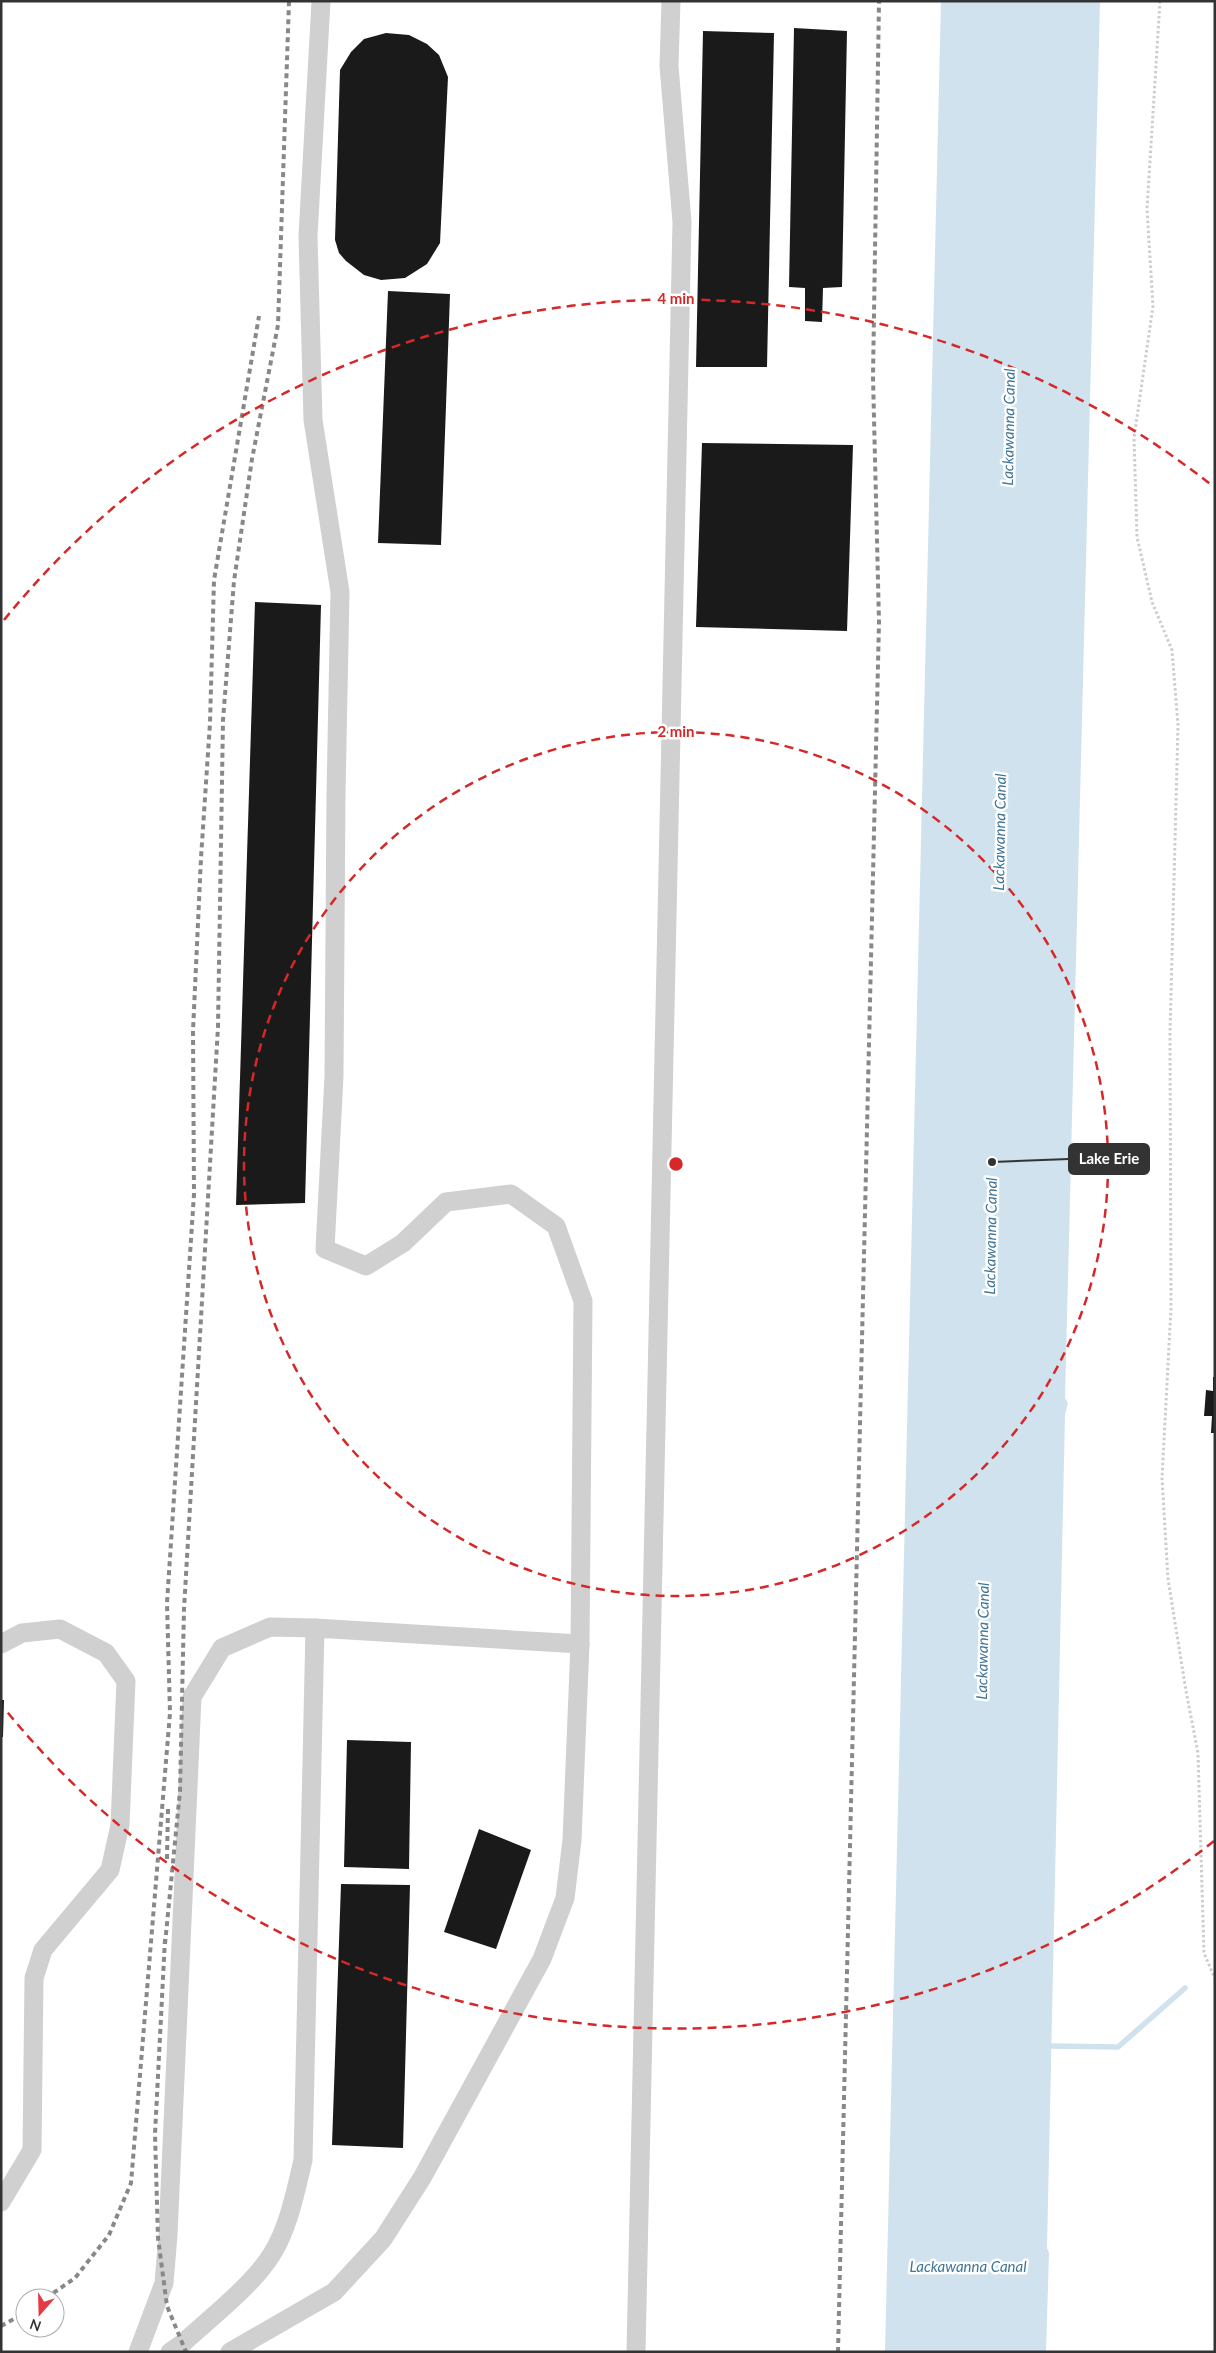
<svg xmlns="http://www.w3.org/2000/svg" width="1216" height="2353" font-family="Lato,sans-serif">
<style>
.water{fill:#cfe2ee}
.lines{fill:none;stroke-linecap:round;stroke-linejoin:round}
.stream{stroke:#cfe2ee;stroke-width:5.5}
.building{fill:#1a1a1a}
.path{stroke:#cdcdcd;stroke-width:3;stroke-dasharray:2.5 2.5;stroke-linecap:butt}
.minor{stroke:#d0d0d0;stroke-width:19}
.rail{stroke:#888;stroke-width:4;stroke-dasharray:5 4;stroke-linecap:butt}
.ring{fill:none;stroke:#d62828;stroke-width:2.5;stroke-dasharray:9 6}
.labels{text-anchor:middle;dominant-baseline:central;stroke-width:5;stroke-linejoin:round;paint-order:stroke}
.water-label{font-size:15px;font-style:italic;fill:#3f7597;stroke:#fff}
.centre{fill:#d62828;stroke:#fff;stroke-width:2.5}
.ring-label{font-size:15px;text-anchor:middle;font-weight:bold;fill:#d62828;stroke:#fff;stroke-width:5;stroke-linejoin:round;paint-order:stroke}
.leader{fill:none;stroke:#333;stroke-width:2}
.callout-dot{fill:#333;stroke:#fff;stroke-width:2}
.callout{fill:#333;stroke:#333;stroke-width:2}
.callout-label{font-size:15px;text-anchor:middle;font-weight:bold;fill:#fff}
</style>
<rect width="100%" height="100%" fill="#fff"/>
<path class="water" d="M941,1H1100L1065,1398L1068,1403L1065,1415L1047,2248L1049,2253L1046,2352H885Z"/>
<g class="lines">
<path class="stream" d="M1050,2046L1118,2047L1185,1988"/>
</g>
<g class="building">
<path d="M794,28L847,31L842,287L823,288L822,322L805,321V288L789,287Z"/>
<path d="M703,31L774,33L767,367H696Z"/>
<path d="M386,33L409,35L427,44L439,55L448,77L440,243L427,264L405,278L381,280L364,275L346,261L339,253L335,240L340,70L351,52L364,39Z"/>
<path d="M388,291L450,294L441,545L378,543Z"/>
<path d="M702,443L853,445L847,631L696,627Z"/>
<path d="M255,602L321,605L305,1203L236,1205Z"/>
<path d="M1213,1377H1215V1433H1211L1212,1416H1204L1206,1390L1213,1391Z"/>
<path d="M1,1700H4L3,1737H1Z"/>
<path d="M347,1740L411,1742L409,1869L344,1867Z"/>
<path d="M479,1829L531,1850L496,1949L444,1932Z"/>
<path d="M341,1884L410,1885L403,2148L332,2145Z"/>
</g>
<g class="lines">
<path class="path" d="M1160,1L1147,209L1153,306L1134,438L1137,537L1152,602L1172,650L1178,725L1170,1033L1171,1308L1162,1478L1168,1579L1186,1691L1198,1753L1204,1953L1215,1979"/>
<g class="minor">
<path d="M1,1644L22,1633L60,1629L106,1653L126,1681L120,1825L110,1870L43,1950L34,1978L32,2150L1,2202"/>
<path d="M138,2352L164,2283L168,2235L192,1697L222,1648L270,1627L315,1628"/>
<path d="M170,2352L183,2343C210,2318 252,2286 272,2254C288,2229 296,2190 303,2160L315,1628L580,1644L583,1301L556,1226L511,1194L446,1202L403,1243L366,1266L325,1249L334,1076L336,794L340,592L313,420L308,236L321,1"/>
<path d="M230,2352L334,2292L383,2239L422,2178L542,1959L565,1898L572,1840L580,1644"/>
<path d="M636,2352L682,222L669,66L671,1"/>
</g>
<g class="rail">
<path d="M167,1859L168,1809"/>
<path d="M165,1939L155,2134L158,2238L167,2306L186,2352"/>
<path d="M165,1944L180,1791L184,1609L218,1027L223,720L234,581L252,459L278,325L289,1"/>
<path d="M46,2298L75,2278L109,2235L131,2183L170,1713L167,1603L194,1194L193,1031L201,858L210,723L214,580L259,316"/>
<path d="M1,2326L25,2313"/>
<path d="M838,2352L879,622L873,377L879,1"/>
</g>
</g>
<g class="ring">
<circle cx="676" cy="1164" r="432"/>
<path d="M1214 1841A865 865 0 0 1 4 1708M4 620A865 865 0 0 1 1214 487"/>
</g>
<g class="labels">
<g class="water-label">
<text transform="translate(1008 427) rotate(-89)">Lackawanna Canal</text>
<text transform="translate(999 832) rotate(-89)">Lackawanna Canal</text>
<text transform="translate(990 1236) rotate(-89)">Lackawanna Canal</text>
<text transform="translate(982 1641) rotate(-89)">Lackawanna Canal</text>
<text x="968" y="2266">Lackawanna Canal</text>
</g>
</g>
<circle cx="676" cy="1164" r="8" class="centre"/>
<g class="ring-label">
<text x="676" y="304">4 min</text>
<text x="676" y="737">2 min</text>
</g>
<path class="leader" d="M992 1162L1069 1159"/>
<circle class="callout-dot" cx="992" cy="1162" r="5"/>
<rect class="callout" x="1069" y="1144" width="80" height="30" rx="5"/>
<g class="callout-label">
<text x="1109" y="1164">Lake Erie</text>
</g>
<rect width="1216" height="2353" fill="none" stroke="#333333" stroke-width="5"/>
<g transform="translate(40 2313) rotate(200)"><circle r="24" fill="#ffffff" stroke="#adadad"/>
<path d="M0-4L9 19L0 12L-9 19Z" fill="#e63946"/>
<text y="-8" font-size="14" font-weight="bold" text-anchor="middle" fill="#333333">N</text>
</g>
</svg>
